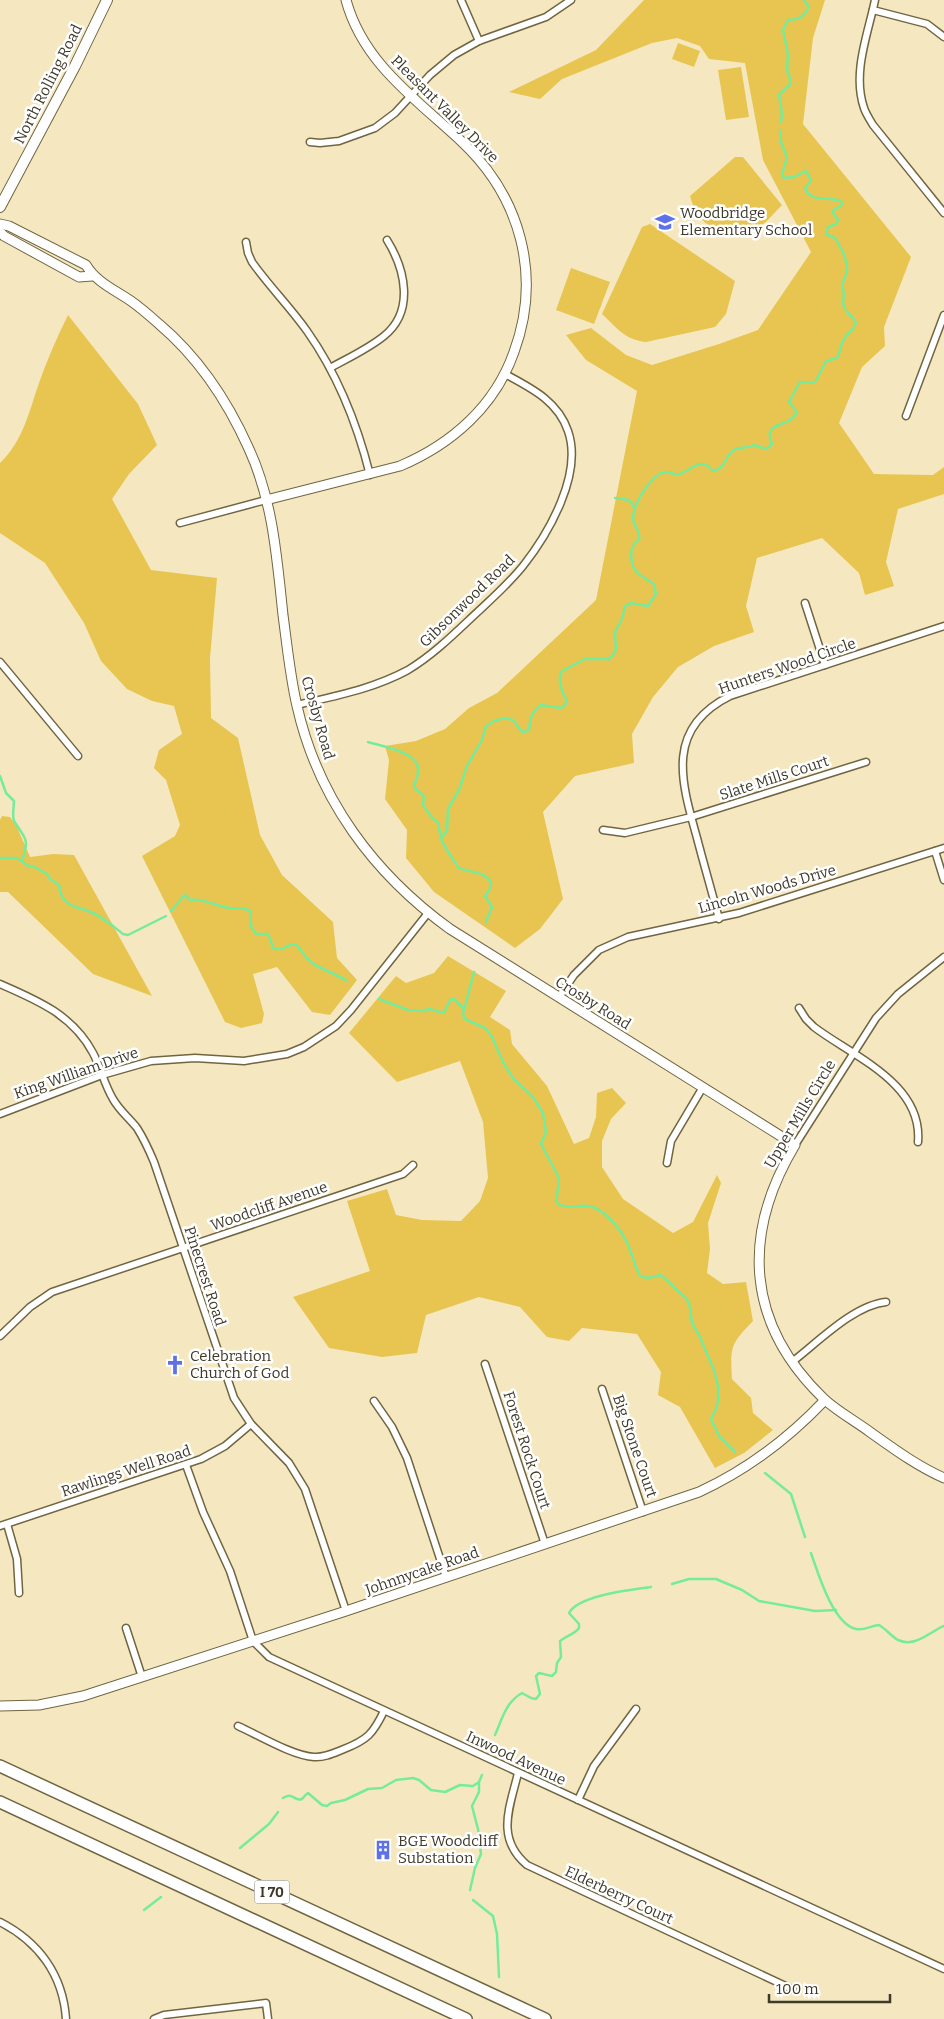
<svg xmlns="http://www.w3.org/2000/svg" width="944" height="2019" font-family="Bitter,serif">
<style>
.green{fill:#e8c551}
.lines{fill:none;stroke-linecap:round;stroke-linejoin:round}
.stream{stroke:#76eb9c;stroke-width:2.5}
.street-casing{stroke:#706541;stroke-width:9}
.secondary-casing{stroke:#706541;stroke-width:11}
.primary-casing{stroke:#706541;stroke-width:12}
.highway-casing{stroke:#706541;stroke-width:14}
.street{stroke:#fff;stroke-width:6}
.secondary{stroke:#fff;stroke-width:9}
.primary{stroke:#fff;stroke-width:10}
.highway{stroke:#fff;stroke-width:11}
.labels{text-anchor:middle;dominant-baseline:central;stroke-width:5;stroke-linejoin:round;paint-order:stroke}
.shield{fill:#fff;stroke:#787469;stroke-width:1}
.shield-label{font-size:14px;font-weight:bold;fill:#3e3929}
.street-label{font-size:15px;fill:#3e3929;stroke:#fff}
.poi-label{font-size:15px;fill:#3e3929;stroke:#fff;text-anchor:start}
</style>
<rect width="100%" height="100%" fill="#f5e8c0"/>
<g class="green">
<path d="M644,0H825L813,38L803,124L911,257L884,327L885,346L862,367L839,423L874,474L933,475L944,467V494L898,509L886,562L894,586L865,595L859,573L822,538L757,558L746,606L754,632L714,646L678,667L653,697L632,734L634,763L575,776L543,812L563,899L540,929L515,948L434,892L406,858L407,830L385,799L389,760L385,746L416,741L445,729L469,708L497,693L596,600L637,391L586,360L566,335L591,328L626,355L652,365L719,344L758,330L811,252L763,160L745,63L709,59L700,46L677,38L652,43L562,79L540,99L509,92L596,50Z"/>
<path d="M678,43L700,51L694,67L672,59Z"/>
<path d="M741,67L749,117L726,120L718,70Z"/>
<path d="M735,157H743L782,205C773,214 765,225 753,231C733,240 710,231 697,214C694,209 692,202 690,196Z"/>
<path d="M650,224L735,281L726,314L715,327L646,342C625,340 617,328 602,314L642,227Z"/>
<path d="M571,268L610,282L594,324L556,310Z"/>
<path d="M68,315L138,404L157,445L129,474L112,499L151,570L217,578L210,658L211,718L238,738L260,835L282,875L333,922L337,958L357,980L330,1015L312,1012L277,967L253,974L264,1014L262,1023L241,1028L225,1022L142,856L175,836L180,825L166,780L154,768L159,750L182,734L174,706L152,701L127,689L101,661L84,623L45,563L0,533V463C23,441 29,412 39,383C47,360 57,337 68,315Z"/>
<path d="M2,816L10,817L17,827L30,857L53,854L74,855L152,996L93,974L8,892H0V820Z"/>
<path d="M448,956L506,991L490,1017L510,1030L512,1044L547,1086L574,1144L589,1138L596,1117L597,1093L612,1088L626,1103L611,1119L602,1141V1167L623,1199L673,1233L693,1222L717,1175L721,1183L708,1223L710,1249L707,1273L723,1284L746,1282L753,1321C731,1344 730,1346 732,1379L751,1398L753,1413L773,1430L744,1453L715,1468L680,1407L658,1395L661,1372L637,1334L582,1328L569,1341L547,1337L520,1307L479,1297L426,1315L417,1353L382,1357L329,1348L293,1297L370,1271L347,1201L387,1189L396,1215L422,1220L461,1221L480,1201L488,1178L483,1122L460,1061L397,1082L349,1033L396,976L406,983L434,973Z"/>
</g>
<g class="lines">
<g class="stream">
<path d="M781,122L782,115L779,94L790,85V78L787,70L788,54L783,30L788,20C800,19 803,18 809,7L804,0"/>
<path d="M615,498L629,500L635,508"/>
<path d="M368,742C381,746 417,752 418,768C419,775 415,781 414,787L424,796L423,805L433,819L438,822L441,838"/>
<path d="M0,776L6,793L14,801C14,806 12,816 14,821C25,839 30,837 22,861"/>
<path d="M0,858H16L22,861L28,866H33L47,874L50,879L59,885C62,909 76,905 93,913C104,918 114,927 123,934L128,935L166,916"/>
<path d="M171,911L185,895L190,900C204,898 216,906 230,908C237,909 244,907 250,911L251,926L256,934H267L270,938L273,948C283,952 287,944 296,944L307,958L315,965L346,980"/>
<path d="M486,922L492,907L485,896C487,893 491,889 491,885C491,872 467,872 459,868C452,858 445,849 441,838L447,831L448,809L459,790L467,766L482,740L486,726L494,721L505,718L513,720L521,731L524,732L529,730C530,719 532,711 541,705L561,708L565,705L567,700L563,694L560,683V676L562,671L585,659H610L616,650L615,632L622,619L625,607L630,603L648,606L656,594L654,584C649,581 645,578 640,575C630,568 627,547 639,540C641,531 634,527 633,519C633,504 648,481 661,473C667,469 673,476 680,474C687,472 700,459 708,466C710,468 711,470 714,471C727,467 725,455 734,450C740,447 748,448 754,445L766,449L772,444C771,441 769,435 770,432C772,423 792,425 797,412L789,402L800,382L813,383L816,381L826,361L837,358C841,352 840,344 844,339C848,332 854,331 856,322L845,309L843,303L844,293L842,285L847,272V264L843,252L835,238L826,234L828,227L836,224L838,220L832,211L842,205V202C830,195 813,204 805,189L811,180L806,171L794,177L784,178L782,175L787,157L781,142L780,130"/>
<path d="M474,972L463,1014L465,1019L485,1028L491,1035L504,1064L513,1078L533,1097L543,1113L546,1132L541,1144L558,1176L559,1183L556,1200L558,1204C569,1210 581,1203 593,1207C608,1213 623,1232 629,1247C633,1257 635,1267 640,1276L648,1278L661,1275L687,1299L690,1307L692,1323L699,1335L714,1370L718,1386V1401L716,1409L711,1419L719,1436L735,1452"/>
<path d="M379,999L408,1010L423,1011L429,1009L444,1013L450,1000L454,999L464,1009"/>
<path d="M765,1473L791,1494L805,1537"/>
<path d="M811,1553C818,1573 833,1624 856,1629C864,1631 870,1626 879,1625C886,1629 891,1636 898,1640C915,1648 929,1632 944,1626"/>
<path d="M672,1584L689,1579H716L742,1590L759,1601L815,1611L836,1610"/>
<path d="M495,1735C502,1719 506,1702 522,1693L531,1698L536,1699L540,1694L536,1676L539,1673L552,1676L556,1672L557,1663L561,1657L560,1641C566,1636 575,1634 579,1628V1624L569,1613C579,1595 631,1590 651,1587"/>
<path d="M283,1798C293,1791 294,1802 302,1799C304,1797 305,1795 308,1793L322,1805L327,1806L331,1803L345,1800L368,1789L382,1788L396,1780L413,1778L419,1780L431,1790L445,1792L460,1785L473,1786L479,1782L482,1775"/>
<path d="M240,1848L269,1824L278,1812"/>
<path d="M470,1890L475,1868L481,1854L478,1829L472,1806L479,1792V1782"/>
<path d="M473,1900L493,1916L497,1934L499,1977"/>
<path d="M144,1910L161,1897"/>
</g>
<defs>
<g id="street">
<path d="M461,0L479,41"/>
<path d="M875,0C868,34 852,73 864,108C866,114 870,120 873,125L944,213"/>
<path d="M873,10L927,24L944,37"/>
<path d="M310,142L320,143L339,141L375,128L395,113L430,75L454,55L479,41L546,17L571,0"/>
<path d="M246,242L248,253L252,262C269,286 290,307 307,331C338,375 357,423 370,475"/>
<path d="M330,368C348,358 368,349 384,336C415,311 405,269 387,240"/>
<path d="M906,416L944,315"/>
<path d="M180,523L266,500"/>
<path d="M805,603L825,665"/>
<path d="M0,662L78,756"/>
<path d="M297,705C335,696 373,689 408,670C431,656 450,638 469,620C488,602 507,586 523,566C549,533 583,474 568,431C558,401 531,388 505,374"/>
<path d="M603,830L625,833L691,817L866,762"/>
<path d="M935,851L944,880"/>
<path d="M719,919C712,892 704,865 697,838C681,781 665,728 730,696L944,626"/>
<path d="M0,984C37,1000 73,1015 93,1053C101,1068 104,1084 113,1099C119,1110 129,1118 137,1128C144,1139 149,1150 154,1162L234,1398L251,1424L289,1463L305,1489L346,1611"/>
<path d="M559,997L574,975L599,950L628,937L739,913L944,848"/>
<path d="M799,1008L806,1019L814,1027C852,1056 923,1083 918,1142"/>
<path d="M0,1114L102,1075L151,1061L195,1058L244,1061L287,1054L304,1047L336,1026L351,1010L428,913"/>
<path d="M795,1145L876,1018L898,994L944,957"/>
<path d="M667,1163L671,1141L703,1087"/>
<path d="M0,1336L30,1307L52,1292L403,1174L413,1165"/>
<path d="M792,1362C818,1342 854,1305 886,1302"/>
<path d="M485,1364L545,1544"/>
<path d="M602,1389L643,1512"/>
<path d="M374,1401L392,1427L407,1458L446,1577"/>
<path d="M186,1465L203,1512L230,1571L253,1641L269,1657L944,1969"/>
<path d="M7,1524L17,1559L19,1593"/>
<path d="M0,1526L201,1459L225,1446L251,1424"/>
<path d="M126,1628L142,1677"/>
<path d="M238,1726C258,1735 293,1756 314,1757C324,1758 334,1753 344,1749C367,1740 373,1734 384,1711"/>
<path d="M518,1773C510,1807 495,1838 527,1865L792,1989"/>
<path d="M578,1800L594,1766L636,1709"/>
<path d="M0,1922C39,1942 63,1975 66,2019"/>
<path d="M154,2019L164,2015L266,2003L268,2019"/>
</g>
<g id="secondary">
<path d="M0,224L9,226L86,265C96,282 115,290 131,301C141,308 150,316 159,324C198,357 228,402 249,449C273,501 277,559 283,615C287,645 290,676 297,706C318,799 374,874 450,929L795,1145C741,1235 746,1324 824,1399C837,1411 855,1421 870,1432C894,1449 917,1466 944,1478"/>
<path d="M0,232L4,236L79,277L92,276"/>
<path d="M266,500L400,466C452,444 495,406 514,352C542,276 521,197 461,141C416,99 363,63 346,0"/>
<path d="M0,1706L39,1705L83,1696L346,1611L699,1492C749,1469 788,1439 825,1400"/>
</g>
<path id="primary" d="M0,207L75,66L107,0"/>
<g id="highway">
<path d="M0,1766L545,2019"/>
<path d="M0,1802L466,2019"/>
</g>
</defs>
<use href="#street" class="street-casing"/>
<use href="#secondary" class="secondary-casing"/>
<use href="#primary" class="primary-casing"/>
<use href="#highway" class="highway-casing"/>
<use href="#street" class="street"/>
<use href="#secondary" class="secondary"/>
<use href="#primary" class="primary"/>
<use href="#highway" class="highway"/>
</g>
<defs>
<symbol id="school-bare" viewBox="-9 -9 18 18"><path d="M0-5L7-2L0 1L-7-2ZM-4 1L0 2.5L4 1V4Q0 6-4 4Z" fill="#5d71e8" stroke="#fff" stroke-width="2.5" paint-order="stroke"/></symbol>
<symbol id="church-bare" viewBox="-9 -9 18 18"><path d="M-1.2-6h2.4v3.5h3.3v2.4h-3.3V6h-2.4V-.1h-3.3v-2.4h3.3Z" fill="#5d71e8" stroke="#fff" stroke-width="2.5" paint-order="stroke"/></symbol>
<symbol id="building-bare" viewBox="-9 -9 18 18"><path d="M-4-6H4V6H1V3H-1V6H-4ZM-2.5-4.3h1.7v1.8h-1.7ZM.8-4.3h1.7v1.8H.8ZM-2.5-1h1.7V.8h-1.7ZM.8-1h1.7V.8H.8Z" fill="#5d71e8" stroke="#fff" stroke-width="2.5" paint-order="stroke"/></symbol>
</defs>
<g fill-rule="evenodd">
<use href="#school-bare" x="651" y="208" width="28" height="28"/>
<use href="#church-bare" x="161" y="1351" width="28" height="28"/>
<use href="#building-bare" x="369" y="1836" width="28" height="28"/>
</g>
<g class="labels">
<rect class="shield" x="254.5" y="1880.5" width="35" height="23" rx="4"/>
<g class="shield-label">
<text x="272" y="1892">I 70</text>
</g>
<g class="street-label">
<text transform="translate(48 84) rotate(-63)">North Rolling Road</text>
<text transform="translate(445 109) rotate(45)">Pleasant Valley Drive</text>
<text transform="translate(467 601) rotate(-44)">Gibsonwood Road</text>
<text transform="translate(787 666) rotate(-19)">Hunters Wood Circle</text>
<text transform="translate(318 718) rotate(74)">Crosby Road</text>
<text transform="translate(774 778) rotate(-18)">Slate Mills Court</text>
<text transform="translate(767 889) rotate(-16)">Lincoln Woods Drive</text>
<text transform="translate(593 1003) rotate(32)">Crosby Road</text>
<text transform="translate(76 1073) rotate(-19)">King William Drive</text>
<text transform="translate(800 1114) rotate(-59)">Upper Mills Circle</text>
<text transform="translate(269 1206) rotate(-19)">Woodcliff Avenue</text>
<text transform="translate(205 1276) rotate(72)">Pinecrest Road</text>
<text transform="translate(635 1446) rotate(71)">Big Stone Court</text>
<text transform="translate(527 1450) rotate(72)">Forest Rock Court</text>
<text transform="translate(126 1471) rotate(-18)">Rawlings Well Road</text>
<text transform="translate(422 1571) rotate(-19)">Johnnycake Road</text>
<text transform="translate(516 1758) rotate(25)">Inwood Avenue</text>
<text transform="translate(619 1895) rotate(25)">Elderberry Court</text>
</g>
<g class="poi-label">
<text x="680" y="213">Woodbridge<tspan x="680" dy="17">Elementary School</tspan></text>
<text x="190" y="1356">Celebration<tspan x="190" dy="17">Church of God</tspan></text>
<text x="398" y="1841">BGE Woodcliff<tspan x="398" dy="17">Substation</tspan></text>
</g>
</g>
<path d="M769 1994v8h121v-8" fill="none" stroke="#3e3929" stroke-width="2.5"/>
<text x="776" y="1994" font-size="15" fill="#3e3929" stroke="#ffffff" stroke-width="4" paint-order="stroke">100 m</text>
</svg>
